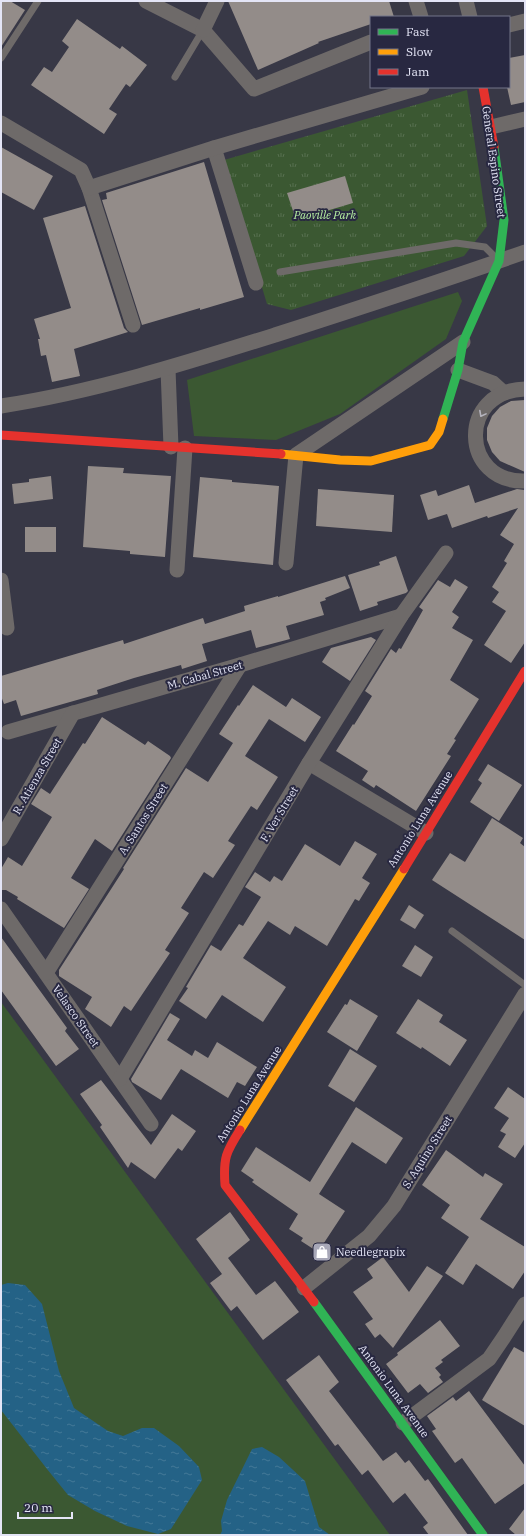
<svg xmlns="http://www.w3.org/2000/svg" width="526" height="1536" font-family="'IBM Plex Serif',serif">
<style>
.grass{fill:#3b5832}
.park{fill:url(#park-tufts)}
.water{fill:url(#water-ripples)}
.building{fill:#938c89}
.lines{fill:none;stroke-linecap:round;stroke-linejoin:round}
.lane{stroke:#6e6a69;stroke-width:7}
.street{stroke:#6e6a69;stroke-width:15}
.fast{stroke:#30b455;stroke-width:9}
.slow{stroke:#ff9f0a;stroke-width:9}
.jam{stroke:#e5322d;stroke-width:9}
.oneway{stroke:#b5b4be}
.labels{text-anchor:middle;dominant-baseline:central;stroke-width:4;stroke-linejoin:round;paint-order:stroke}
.street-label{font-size:11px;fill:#e4e5f6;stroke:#282841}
.park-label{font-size:11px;font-style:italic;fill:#b7f1a2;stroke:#282841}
.poi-label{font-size:11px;fill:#e4e5f6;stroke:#282841;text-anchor:start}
</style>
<defs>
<pattern id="park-tufts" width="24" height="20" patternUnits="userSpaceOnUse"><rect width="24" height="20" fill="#3b5832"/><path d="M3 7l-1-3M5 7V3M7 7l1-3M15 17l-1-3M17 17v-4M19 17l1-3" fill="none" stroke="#577050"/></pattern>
<pattern id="water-ripples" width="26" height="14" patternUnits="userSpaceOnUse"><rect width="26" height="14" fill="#246286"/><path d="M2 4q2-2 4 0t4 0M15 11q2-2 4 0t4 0" fill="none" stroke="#447898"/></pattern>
</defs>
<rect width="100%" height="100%" fill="#383846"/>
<g class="grass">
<path d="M458,292L462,301L446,339L340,414L276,440L194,436L187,380Z"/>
<path d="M1,1002L390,1535H1Z"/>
</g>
<path class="park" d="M467,90L487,226L464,256L291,310L267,304L224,160Z"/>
<g class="water">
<path d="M8,1283L25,1285L42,1304L59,1371L74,1408L108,1431L123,1436L142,1428H154L179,1446L199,1467L202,1480L171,1529L158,1534L127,1526L95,1511L68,1495L47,1469L1,1410V1285Z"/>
<path d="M262,1447L279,1457L305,1481L319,1527L330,1535H220L222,1531L221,1521L227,1500L252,1449Z"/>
</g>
<g class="building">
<path d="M1,1H10L25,10L1,47Z"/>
<path d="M228,1H389L394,17H371V24L318,42L319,43L258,70Z"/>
<path d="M77,19L120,49L122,46L147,65L130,87L126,84L109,109L117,114L104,134L31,85L44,67L52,72L69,47L62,41Z"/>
<path d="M525,55V102L511,105L507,87H509V58Z"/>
<path d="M1,147L53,176L34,210L1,192Z"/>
<path d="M204,162L244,297L200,310V308L142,325L102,200L107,199L106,193Z"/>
<path d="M345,176L353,203L296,220L287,193Z"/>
<path d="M85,206L124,328L128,332L74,349L80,376L52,382L46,355L41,356L38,339H40L34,319L71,308L43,218Z"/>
<path d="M525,400V472L500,461L492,452L487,440V428L492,416L500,407L511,401Z"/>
<path d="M88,466L124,468L123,473L171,476L165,557L130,554V551L83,547Z"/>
<path d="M51,476L53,499L14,504L12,484L29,482V479Z"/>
<path d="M200,477L232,480V482L279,486L273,565L193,557Z"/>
<path d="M469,485L475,503L517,489L525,490V642L511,663L484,645L506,611L492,602L499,592L492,587L507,563L504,561L514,544L500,535L518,508L488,518L487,516L452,528L447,514L428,520L420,495L436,490L438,496Z"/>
<path d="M318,489L394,495L392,532L316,526Z"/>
<rect x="25" y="527" width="31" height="25"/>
<path d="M396,556L408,591L406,593L377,602L378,605L360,611L348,575L380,565L379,562Z"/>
<path d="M345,576L350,588L325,598L326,600L320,602L324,615L286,626L290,639L256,648L251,630L202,644L207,661L182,669L181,665L134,678L97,690L98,694L21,716L16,700L4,704L1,696V676L123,640L124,644L203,618L205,624L245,611L244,606L278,596V597Z"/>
<path d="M455,579L468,587L452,612L459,617L452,628L473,640L450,680L479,699L454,739L456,740L447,754L451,756L416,811L376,785L374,788L362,780L368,771L336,751L353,724L354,725L372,696L365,691L391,649L396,653L399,648L401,649L423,610L419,607L438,580L450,587Z"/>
<path d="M371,637L376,640L350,681L322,662L331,648Z"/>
<path d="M253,685L286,707L292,698L321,717L305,742L269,719L245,756L278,777L257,810L251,806L228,841L235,845L213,878L204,872L181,908L189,913L165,950L170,953L131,1011L124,1006L111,1027L85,1009L92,997L59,976V970L124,869L123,868L186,768L208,782L233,743L219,734L238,705L239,706Z"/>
<path d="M102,717L145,745L148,741L170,756L171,758L112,851L95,839L71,878L89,889L64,928L17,899L18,897L6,890H1V869L8,857L22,866L52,817L31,804L41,788L50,794L83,743L85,744Z"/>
<path d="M488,764L522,785L499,821L470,802L482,783L478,780Z"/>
<path d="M492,818L523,838L520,843L525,847V940L432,880L450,853L465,862Z"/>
<path d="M355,841L377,854L362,878L370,883L359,901L355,899L327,946L295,926L290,935L268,921L243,958L286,987L263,1022L222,995L206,1019L179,1001L188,988L186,987L211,945L221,951L239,924L243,926L261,897L245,887L255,872L270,882L274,876L282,881L305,844L340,866Z"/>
<path d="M409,905L424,915L415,929L400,920Z"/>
<path d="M1,937L67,1028L65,1031L79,1049L56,1066L1,990Z"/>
<path d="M415,945L433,957L421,977L402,966Z"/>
<path d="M350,999L378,1016L357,1051L327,1032L345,1004L347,1005Z"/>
<path d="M418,999L443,1015L439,1022L467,1040L450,1066L422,1047L421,1049L396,1033Z"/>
<path d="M170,1013L180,1019L167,1040L192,1056L195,1050L208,1058L217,1042L257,1067L245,1086L237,1082L228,1098L181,1069L161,1100L132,1082L131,1079Z"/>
<path d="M350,1049L377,1066L354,1102L328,1086Z"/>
<path d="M101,1080L151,1145L172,1114L196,1131L182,1151L178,1148L155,1179L131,1162L128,1168L100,1127L102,1125L80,1094Z"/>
<path d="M508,1087L525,1099V1143L515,1158L498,1147L506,1134L500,1131L509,1118L494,1108Z"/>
<path d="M356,1107L403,1138L386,1164L352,1142L319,1194L345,1211L318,1252L301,1241L303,1238L289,1229L298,1214L252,1182L254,1180L241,1171L256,1147L310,1182Z"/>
<path d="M446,1150L483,1177L485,1173L503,1184L480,1219L525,1247V1271L513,1289L476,1264L463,1285L445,1273L469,1237L441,1218L450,1205L422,1185Z"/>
<path d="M230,1212L250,1240L228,1258L256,1295L275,1281L299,1312L263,1340L237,1306L231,1311L210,1283L222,1274L196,1239Z"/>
<path d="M383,1257L409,1292L427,1266L443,1276L393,1348L380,1334L375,1338L365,1324L373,1319L353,1292L373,1278L367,1269Z"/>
<path d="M440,1320L460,1346L441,1360L443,1362L435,1368L441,1375L439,1377L443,1382L428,1393L420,1384L408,1393L386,1364L398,1355L397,1353Z"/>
<path d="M514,1347L525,1353V1426L482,1400Z"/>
<path d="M319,1355L339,1382L329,1391L383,1461L396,1452L405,1463L409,1460L425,1481L428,1479L468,1535H429L423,1527L428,1523L405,1493L393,1503L368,1470L362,1475L338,1444L335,1446L286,1380Z"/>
<path d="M469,1391L525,1466V1483L495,1504L462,1458L455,1463L432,1431L436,1429L427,1416L453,1397L456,1401Z"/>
<path d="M525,1508V1535H516L509,1529Z"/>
</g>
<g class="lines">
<g class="lane">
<path d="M1,58L38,1"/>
<path d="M175,77L203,30"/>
<path d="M280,272L456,243L485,247L496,258"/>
<path d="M452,931L525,985"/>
</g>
<g class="street">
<path d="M146,1L203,30L254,89L371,42"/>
<path d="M416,1L421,17"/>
<path d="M466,1L470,17"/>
<path d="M509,25L525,21"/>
<path d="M203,30L217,1"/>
<path d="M1,123L81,170L89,188L133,325"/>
<path d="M491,127L525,119"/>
<path d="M214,148L256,283"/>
<path d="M89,188L214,148L422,87"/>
<path d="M168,369L171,447"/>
<path d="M458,370L493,383L504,393"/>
<path d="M525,389C457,391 461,483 525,481"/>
<path d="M1,406C94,392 186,363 275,335C359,308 442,281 525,252"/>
<path d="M286,563L296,455L463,342"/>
<path d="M177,570L185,448"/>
<path d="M1,580L7,628"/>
<path d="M8,732L240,665L401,616"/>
<path d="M309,763L426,833"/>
<path d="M1,839L73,713"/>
<path d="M1,909L151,1124"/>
<path d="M46,973L240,665"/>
<path d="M120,1079L309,763L401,616L446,553"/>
<path d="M304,1288L369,1236L394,1206L525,994"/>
<path d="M403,1423L489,1359L504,1337L525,1304"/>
</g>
<g class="fast">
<path d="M443,419L458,370L463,342L499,261L504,220L494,147"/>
<path d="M314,1302L483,1535"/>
</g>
<g class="slow">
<path d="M281,454L340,460L371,461L430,445L439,432L443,419"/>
<path d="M240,1130L404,869"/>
</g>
<g class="jam">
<path d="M483,87L494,147"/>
<path d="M1,435L281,454"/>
<path d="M404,869L525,671"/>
<path d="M240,1130C226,1152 223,1158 225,1185L314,1302"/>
</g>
</g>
<defs><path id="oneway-chevron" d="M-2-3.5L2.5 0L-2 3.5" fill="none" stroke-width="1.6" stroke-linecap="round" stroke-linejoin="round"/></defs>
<use class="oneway" href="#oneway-chevron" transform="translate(482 414) rotate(118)"/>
<defs>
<symbol id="shop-square" viewBox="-11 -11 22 22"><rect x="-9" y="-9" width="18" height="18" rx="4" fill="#a8a8b8" stroke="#282841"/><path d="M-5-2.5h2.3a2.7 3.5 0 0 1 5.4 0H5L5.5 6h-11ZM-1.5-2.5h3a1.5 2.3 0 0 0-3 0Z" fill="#fff"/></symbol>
</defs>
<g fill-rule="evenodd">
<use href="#shop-square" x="311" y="1241" width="22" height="22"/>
</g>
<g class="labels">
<g class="street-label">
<text transform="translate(494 162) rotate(82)">General Espino Street</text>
<text transform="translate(205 675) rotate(-16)">M. Cabal Street</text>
<text transform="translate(37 776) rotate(-60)">R. Atienza Street</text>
<text transform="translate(279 814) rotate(-59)">F. Ver Street</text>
<text transform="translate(143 819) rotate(-58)">A. Santos Street</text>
<text transform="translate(420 819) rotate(-58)">Antonio Luna Avenue</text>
<text transform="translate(76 1016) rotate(55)">Velasco Street</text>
<text transform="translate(249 1094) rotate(-58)">Antonio Luna Avenue</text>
<text transform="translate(427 1152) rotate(-58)">S. Aquino Street</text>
<text transform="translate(394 1391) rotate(54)">Antonio Luna Avenue</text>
</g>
<g class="park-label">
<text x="325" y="215">Paoville Park</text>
</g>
<g class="poi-label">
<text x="336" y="1252">Needlegrapix</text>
</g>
</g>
<rect width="526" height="1536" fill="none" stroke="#e4e5f6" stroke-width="4"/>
<rect x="370" y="16" width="140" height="72" fill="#282841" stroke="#737489"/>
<rect x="378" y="29" width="20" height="6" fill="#30b455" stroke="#737489"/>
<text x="406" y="36" font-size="12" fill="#e4e5f6">Fast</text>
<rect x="378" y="49" width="20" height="6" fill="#ff9f0a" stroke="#737489"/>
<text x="406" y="56" font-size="12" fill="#e4e5f6">Slow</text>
<rect x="378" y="69" width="20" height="6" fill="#e5322d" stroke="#737489"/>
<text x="406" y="76" font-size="12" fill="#e4e5f6">Jam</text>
<path d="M18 1512v6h54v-6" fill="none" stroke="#e4e5f6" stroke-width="2"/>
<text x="24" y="1512" font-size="12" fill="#e4e5f6" stroke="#282841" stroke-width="3" paint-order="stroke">20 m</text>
</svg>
